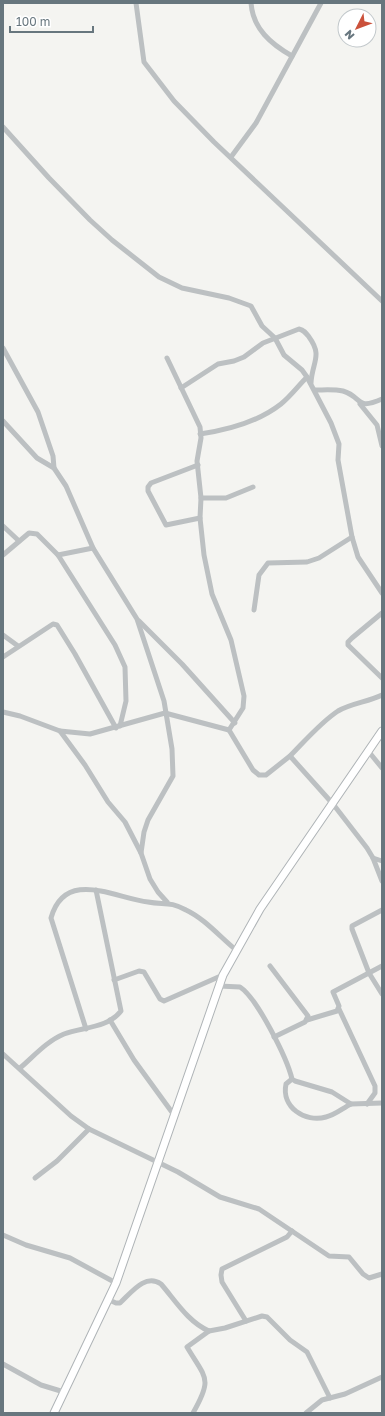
<svg xmlns="http://www.w3.org/2000/svg" width="385" height="1416" font-family="'Golos Text',sans-serif">
<style>
.lines{fill:none;stroke-linecap:round;stroke-linejoin:round}
.secondary-casing{stroke:#afb4b7;stroke-width:9}
.street{stroke:#bcc0c2;stroke-width:5}
.secondary{stroke:#fff;stroke-width:7}
</style>
<rect width="100%" height="100%" fill="#f4f4f1"/>
<g class="lines">
<defs>
<path id="secondary" d="M54,1413L116,1283L223,975L260,909L382,731"/>
</defs>
<use href="#secondary" class="secondary-casing"/>
<g class="street">
<path d="M136,3L144,62L174,101L214,142L382,301"/>
<path d="M251,3C253,29 271,44 292,56"/>
<path d="M3,127L49,178L90,220L112,240L159,277L182,288L229,298L251,306L262,326L275,338L284,355L302,370L307,377L331,423L339,444L338,460L352,537L358,557L382,593"/>
<path d="M231,157L256,123L321,3"/>
<path d="M3,348L38,412L53,456L54,468L66,486L93,548L137,619L164,701L172,749L173,776L148,820L144,832L141,853"/>
<path d="M167,358L200,427L201,438L197,461L201,498L200,518L204,555L212,594L231,640L244,696L243,708L229,730L253,770L259,775H266L290,756L333,804L367,848L373,858L382,881"/>
<path d="M181,388L218,364L234,361L244,357L263,343L299,329C304,330 306,333 309,337C323,356 312,362 311,383"/>
<path d="M315,390C324,390 334,389 343,391C363,397 355,411 382,399"/>
<path d="M360,404L377,425L382,446"/>
<path d="M3,421L37,458L54,468"/>
<path d="M200,434C228,430 258,422 281,404C291,396 298,386 307,377"/>
<path d="M198,465L151,483L148,487V491L166,525L200,518"/>
<path d="M201,498H226L253,487"/>
<path d="M3,526L19,541"/>
<path d="M3,555L29,533L37,534L58,555L115,645L125,667L126,701L120,726"/>
<path d="M58,555L93,548"/>
<path d="M254,610L259,575L268,563L307,562L319,558L352,537"/>
<path d="M382,613L352,638L348,642V645L382,678"/>
<path d="M139,621L182,664L235,723"/>
<path d="M3,635L18,646"/>
<path d="M3,657L53,624L57,625L75,654L116,728"/>
<path d="M3,712L20,716L60,731L85,765L108,802L125,822L141,853L150,879L158,892L167,902"/>
<path d="M60,731L90,734L165,713L229,730"/>
<path d="M369,752L382,768"/>
<path d="M290,756C304,742 321,722 338,711C352,703 368,702 382,695"/>
<path d="M373,858L382,861"/>
<path d="M382,910L352,926V929L369,973L382,994"/>
<path d="M270,966L308,1016L305,1022L274,1037"/>
<path d="M114,980L139,971L144,972L160,999L164,1001L223,975"/>
<path d="M219,986L240,987C257,998 287,1058 292,1079L295,1081L332,1092L351,1104L382,1103"/>
<path d="M339,1009L375,1086V1093L367,1104"/>
<path d="M110,1020L134,1060L174,1115"/>
<path d="M307,1020L337,1011L339,1006L333,992L382,966"/>
<path d="M86,1029L51,918C65,868 115,898 148,902C164,905 170,901 186,910C205,919 220,937 236,950"/>
<path d="M3,1054L71,1116L89,1129L178,1172L220,1197L259,1209L329,1256L349,1257L363,1274L369,1278L382,1274"/>
<path d="M20,1068C34,1056 47,1041 64,1034C83,1027 108,1028 121,1011L96,890"/>
<path d="M292,1079L286,1084C281,1107 305,1123 326,1117C335,1115 343,1108 351,1104"/>
<path d="M35,1178L57,1161L89,1129"/>
<path d="M3,1235L26,1245L70,1258L116,1283"/>
<path d="M109,1300L116,1303H120C131,1293 145,1273 161,1284C175,1300 188,1322 209,1331L225,1328L262,1316L267,1317L290,1340L307,1352L330,1398"/>
<path d="M246,1321L222,1282L221,1275L222,1269L287,1237L292,1231"/>
<path d="M3,1364L41,1385L64,1392"/>
<path d="M193,1413C213,1378 206,1379 187,1347L209,1331"/>
<path d="M306,1413L322,1400L345,1394L382,1377"/>
</g>
<use href="#secondary" class="secondary"/>
</g>
<rect width="385" height="1416" fill="none" stroke="#67767e" stroke-width="8"/>
<g transform="translate(357 28) rotate(228)"><circle r="19" fill="#ffffff" stroke="#c2c8cb"/>
<path d="M0-3L7 15L0 10L-7 15Z" fill="#cb513b"/>
<text y="-6" font-size="11" font-weight="bold" text-anchor="middle" fill="#67767e">N</text>
</g>
<path d="M10 26v6h83v-6" fill="none" stroke="#67767e" stroke-width="2"/>
<text x="16" y="26" font-size="12" fill="#67767e" stroke="#ffffff" stroke-width="3" paint-order="stroke">100 m</text>
</svg>
